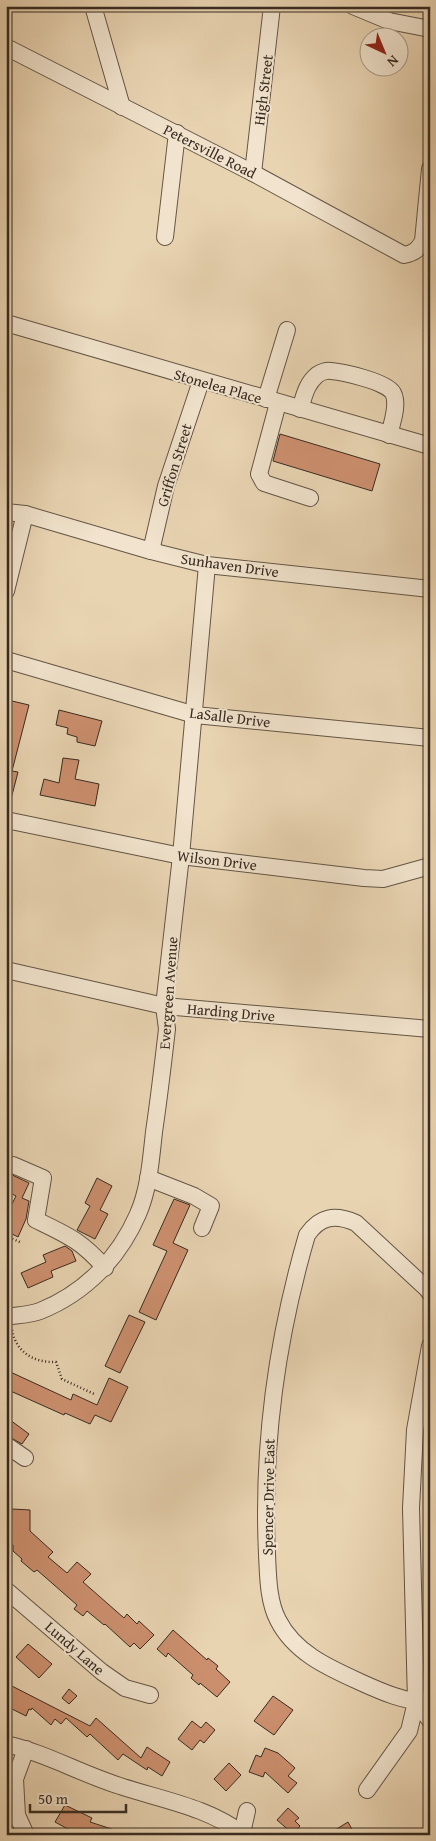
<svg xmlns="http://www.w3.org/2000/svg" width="436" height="1841" font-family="'Gentium Book Plus',serif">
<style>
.building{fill:#cd906f;stroke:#372b21}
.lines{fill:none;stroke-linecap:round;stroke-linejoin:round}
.minor-casing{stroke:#645545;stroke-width:18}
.path{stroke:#372b21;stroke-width:2.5;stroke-dasharray:1 2.5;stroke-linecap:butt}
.minor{stroke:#f1e3cd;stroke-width:16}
.labels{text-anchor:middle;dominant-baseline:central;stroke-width:4;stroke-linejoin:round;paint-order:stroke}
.street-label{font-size:15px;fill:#372b21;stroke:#f1e3cd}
</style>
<rect width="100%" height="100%" fill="#e9d4b2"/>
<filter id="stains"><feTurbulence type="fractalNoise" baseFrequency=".004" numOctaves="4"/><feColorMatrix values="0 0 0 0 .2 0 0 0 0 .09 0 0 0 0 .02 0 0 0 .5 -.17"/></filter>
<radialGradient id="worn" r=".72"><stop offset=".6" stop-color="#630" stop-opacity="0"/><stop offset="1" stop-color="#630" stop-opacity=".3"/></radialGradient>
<g class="building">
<path d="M280,434L380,464L372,491L273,461Z"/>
<path d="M12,701L29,705L12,771L18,772L10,803H6V723Z"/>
<path d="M59,710L102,721L95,746L77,742V737L67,734L68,728L56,725Z"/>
<path d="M63,758L79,760L75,779L99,784L95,806L40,795L44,779L59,783Z"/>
<path d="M6,1172L29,1183L22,1198L29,1201L26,1219L18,1237L6,1231V1216L16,1196L6,1191Z"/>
<path d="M97,1178L112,1186L100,1210L108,1214L95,1239L77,1230L90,1206L85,1203Z"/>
<path d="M174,1199L190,1205L173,1243L188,1250L156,1320L139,1312L167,1251L153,1245Z"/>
<path d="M65,1246L72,1251L76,1261L51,1271L53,1277L28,1288L21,1273L46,1262L43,1255Z"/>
<path d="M129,1315L145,1322L120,1373L105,1366Z"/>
<path d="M6,1370L71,1400L73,1394L97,1405L109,1378L128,1387L111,1422L95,1415L90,1424L65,1413L64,1415L6,1389Z"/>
<path d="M6,1417L29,1434L22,1444L6,1435Z"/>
<path d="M12,1509L30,1510V1531L53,1552L48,1557L67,1573L77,1562L91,1574L83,1582L124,1618L127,1614L137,1624L139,1621L154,1635L140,1649L134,1643L130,1647L105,1624L104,1625L87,1611L83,1616L74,1609L77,1605L37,1570L34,1572L21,1561L22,1559L13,1551V1545H11Z"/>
<path d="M173,1630L207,1660L208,1658L218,1666L216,1669L230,1682L217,1697L200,1683L199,1685L191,1678L193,1675L168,1653L166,1657L157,1649Z"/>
<path d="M28,1644L52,1664L39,1678L16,1657Z"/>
<path d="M6,1683L90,1726L96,1718L141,1758L147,1747L170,1762L162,1776L148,1767L147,1770L123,1754L118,1760L90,1734L87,1737L66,1718L61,1724L55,1719L51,1725L32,1708L31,1710L29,1709L26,1716L6,1706Z"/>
<path d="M69,1689L77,1696L69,1704L62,1698Z"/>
<path d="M273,1696L293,1710L274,1735L254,1721Z"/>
<path d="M192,1721L201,1728L206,1722L215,1730L204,1743L200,1740L192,1750L178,1739Z"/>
<path d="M265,1748L278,1753L295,1768L288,1776L297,1783L288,1793L265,1772L263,1777L249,1772L256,1755L261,1757Z"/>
<path d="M229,1763L241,1775L226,1791L214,1779Z"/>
<path d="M65,1805L92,1818L90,1822L124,1833L123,1835H79L55,1822Z"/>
<path d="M288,1808L299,1818L295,1821L300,1826L293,1834L277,1820Z"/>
<path d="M348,1822L355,1835H327Z"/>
</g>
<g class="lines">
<defs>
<g id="minor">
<path d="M93,6L122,107"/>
<path d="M353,6L389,21L430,29"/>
<path d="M6,47L253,173L404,255C414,253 418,250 423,241L430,169"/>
<path d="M253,173L272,6"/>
<path d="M165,237L177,133"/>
<path d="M6,323L430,446"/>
<path d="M266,399L287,330"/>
<path d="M278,403L259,474L264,483L310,498"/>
<path d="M300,409C304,397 306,384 317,375C321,372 327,370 331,371C344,372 387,382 393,393C399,404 392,423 389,435"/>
<path d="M6,512L25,514L151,551L207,565L430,589"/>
<path d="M151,551L166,486L201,381"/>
<path d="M6,591L25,514"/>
<path d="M6,660L195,715L430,738"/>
<path d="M6,820L181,856L364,878L383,879L430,866"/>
<path d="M6,970L164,1006L430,1029"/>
<path d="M13,1165L43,1178L36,1220C67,1235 82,1241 105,1268"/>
<path d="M148,1178L194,1196L211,1206L202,1228"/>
<path d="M430,1293L427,1289L356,1223C335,1214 320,1216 307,1235C277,1338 262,1447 267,1554C268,1575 268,1601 278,1620C294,1652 327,1667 358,1681C380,1691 406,1703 430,1702"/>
<path d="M6,1317C17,1315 30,1315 40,1311C85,1293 119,1258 138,1214C149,1189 151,1159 154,1132C159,1098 163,1064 167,1029L164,1006L181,856L207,565"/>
<path d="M6,1445L25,1458"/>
<path d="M6,1590L102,1672L125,1688L150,1695"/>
<path d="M416,1702L430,1720"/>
<path d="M6,1744C46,1753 81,1774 120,1786C162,1800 208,1807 244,1835"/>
<path d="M367,1790L409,1731L416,1702L411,1508L415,1430L430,1346"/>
<path d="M242,1833L247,1811"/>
<path d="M26,1835L17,1815L15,1779L26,1749"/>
</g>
</defs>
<use href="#minor" class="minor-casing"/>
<g class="path">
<path d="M6,1236L22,1243"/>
<path d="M12,1330C16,1352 34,1363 56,1362L62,1379L94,1394"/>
</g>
<use href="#minor" class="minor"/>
</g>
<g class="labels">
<g class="street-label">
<text transform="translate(263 90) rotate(-83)">High Street</text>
<text transform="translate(210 151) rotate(27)">Petersville Road</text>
<text transform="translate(218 386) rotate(16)">Stonelea Place</text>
<text transform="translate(174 465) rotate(-73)">Griffon Street</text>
<text transform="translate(230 565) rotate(8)">Sunhaven Drive</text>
<text transform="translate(230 717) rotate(7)">LaSalle Drive</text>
<text transform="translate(217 860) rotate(7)">Wilson Drive</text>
<text transform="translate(168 993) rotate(-86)">Evergreen Avenue</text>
<text transform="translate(231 1012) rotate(5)">Harding Drive</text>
<text transform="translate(268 1497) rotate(-89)">Spencer Drive East</text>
<text transform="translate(75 1648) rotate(41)">Lundy Lane</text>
</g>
</g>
<rect width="436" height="1841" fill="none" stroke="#e9d4b2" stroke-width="25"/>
<rect x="8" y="8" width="421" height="1826" fill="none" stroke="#372b21" stroke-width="2.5"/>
<rect x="12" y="12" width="411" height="1816" fill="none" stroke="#372b21"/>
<g transform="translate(384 52) rotate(136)"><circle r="24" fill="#f1e3cd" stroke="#a79988"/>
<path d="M0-4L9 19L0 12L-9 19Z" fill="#8f2418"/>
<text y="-8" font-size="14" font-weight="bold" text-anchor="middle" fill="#372b21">N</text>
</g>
<path d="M30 1804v8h96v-8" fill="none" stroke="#372b21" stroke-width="2.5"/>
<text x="38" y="1804" font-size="15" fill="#372b21" stroke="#f1e3cd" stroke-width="4" paint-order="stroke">50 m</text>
<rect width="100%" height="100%" filter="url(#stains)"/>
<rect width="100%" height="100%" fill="url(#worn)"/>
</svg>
